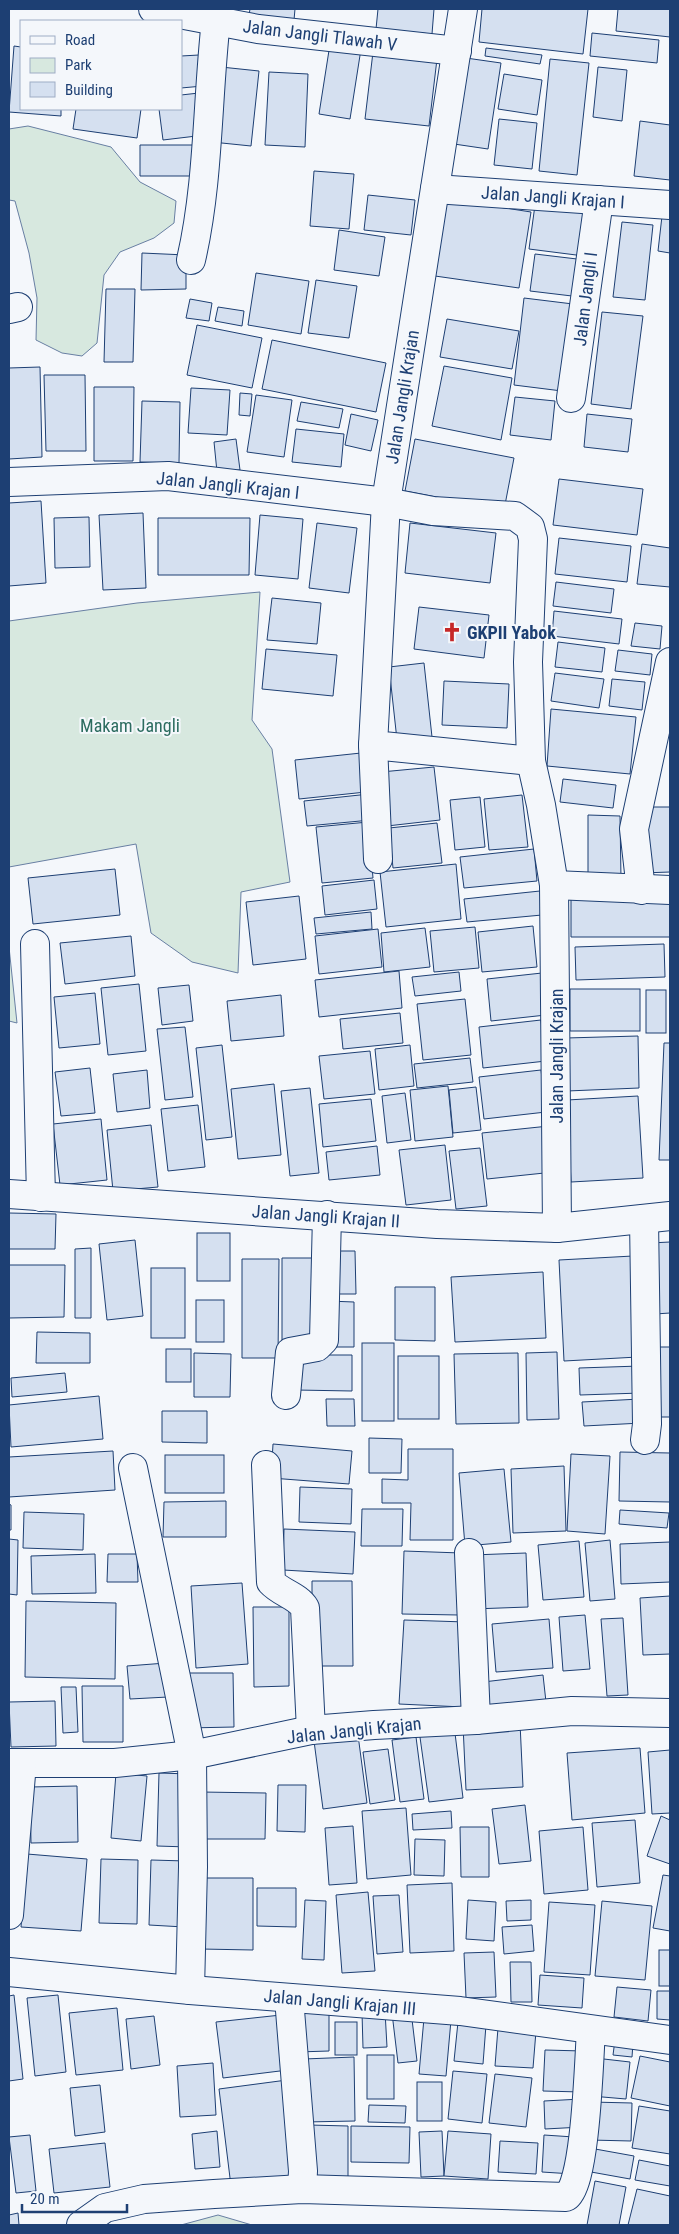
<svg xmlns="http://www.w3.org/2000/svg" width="679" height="2234" font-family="'Roboto Condensed',sans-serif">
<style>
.green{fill:#d7e8df;stroke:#687fa3}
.building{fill:#d5e0f0;stroke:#1d3f73}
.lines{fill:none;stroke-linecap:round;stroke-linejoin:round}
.minor-casing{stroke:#1d3f73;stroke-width:30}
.minor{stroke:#f4f7fb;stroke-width:28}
.labels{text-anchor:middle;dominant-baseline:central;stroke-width:4;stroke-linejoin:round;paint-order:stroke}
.street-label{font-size:18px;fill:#1d3f73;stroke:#f4f7fb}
.poi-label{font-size:18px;font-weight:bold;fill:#1d3f73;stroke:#f4f7fb;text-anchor:start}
.park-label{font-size:18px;fill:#2c6c60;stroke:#f4f7fb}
</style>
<rect width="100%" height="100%" fill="#f4f7fb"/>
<g class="green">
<path d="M28,126L111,147L140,182L176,201L174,223L154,238L120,252L104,275L97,343L82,356L62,353L36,340L37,298L29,253L15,201L9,200V129Z"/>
<path d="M260,592L252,720L272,749L290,882L241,892L238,973L192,962L151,933L136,844L9,867V621L137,603Z"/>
<path d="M9,947L17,1023L9,1021Z"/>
<path d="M218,2215L252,2225H181Z"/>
</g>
<g class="building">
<path d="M250,9H295L294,20L249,15Z"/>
<path d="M378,9H434L432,34L376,29Z"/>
<path d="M482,9H588L583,54L479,42Z"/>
<path d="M618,9H670V37L616,31Z"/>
<path d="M592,33L659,40L657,63L590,56Z"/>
<path d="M330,44L361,49L350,119L319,114Z"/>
<path d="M14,46L21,47V109H61V116L9,112Z"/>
<path d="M486,48L542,55L540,64L485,56Z"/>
<path d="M373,52L437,59L429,126L365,119Z"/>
<path d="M199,55L203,86L181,88V56Z"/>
<path d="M466,58L501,63L488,149L454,144Z"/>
<path d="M550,59L589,63L577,175L539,171Z"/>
<path d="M221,67L259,71L251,146L212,142Z"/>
<path d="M598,67L627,70L622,121L593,117Z"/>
<path d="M269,72L308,74L305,147L265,145Z"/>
<path d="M504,74L542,80L537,115L498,109Z"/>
<path d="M199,93L205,135L163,140L159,109H181V95Z"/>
<path d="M76,109H141L137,138L73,129Z"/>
<path d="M499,119L537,123L532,169L494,165Z"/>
<path d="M640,121L670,125V180L634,176Z"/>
<path d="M140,145H199L200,176H140Z"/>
<path d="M314,171L354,174L349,229L310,226Z"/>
<path d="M368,195L415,200L411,235L364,230Z"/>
<path d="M447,199L531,212L519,288L435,276Z"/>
<path d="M535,205L590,211L584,256L529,249Z"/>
<path d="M662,216L670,217V253L658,251Z"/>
<path d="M622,222L653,225L645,300L613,297Z"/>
<path d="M339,230L385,237L379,276L334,270Z"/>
<path d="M142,253L186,255V289L141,290Z"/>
<path d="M535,254L577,259L572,296L530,291Z"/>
<path d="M256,273L309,281L301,334L248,325Z"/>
<path d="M316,280L357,286L349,338L308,333Z"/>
<path d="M106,289H135L133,362H104Z"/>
<path d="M524,298L573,304L562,391L514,385Z"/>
<path d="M190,299L212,303L209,321L186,318Z"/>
<path d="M218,307L244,311L242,326L215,321Z"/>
<path d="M602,312L643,316L631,409L591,404Z"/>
<path d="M447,319L519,331L512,369L440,357Z"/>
<path d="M197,325L262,338L252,388L187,375Z"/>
<path d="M272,340L386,363L376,412L262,389Z"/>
<path d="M444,366L512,378L501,440L432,426Z"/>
<path d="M40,367L42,457L9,459V368Z"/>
<path d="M44,375H85L86,451H46Z"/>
<path d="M94,387H134L133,461H94Z"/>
<path d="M191,388L230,390L227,435L188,433Z"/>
<path d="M240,393L252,394L250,416L239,415Z"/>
<path d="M256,395L292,400L284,457L247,452Z"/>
<path d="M515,397L555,401L551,440L510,435Z"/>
<path d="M142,401L180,402L179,463L140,462Z"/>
<path d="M301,402L343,409L339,428L297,421Z"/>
<path d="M351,414L378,420L371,451L345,445Z"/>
<path d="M587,414L632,419L628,452L584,447Z"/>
<path d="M296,429L344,434L341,467L292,462Z"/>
<path d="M236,439L240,470L217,472L214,442Z"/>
<path d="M415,439L514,458L504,510L405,491Z"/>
<path d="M559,479L643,489L637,535L553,525Z"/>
<path d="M41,501L46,583L9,586V503Z"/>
<path d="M143,513L146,588L103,590L99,515Z"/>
<path d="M260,515L303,519L298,579L255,575Z"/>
<path d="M89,517L90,567L55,568L54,518Z"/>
<path d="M158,518H250L249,575H158Z"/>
<path d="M317,523L357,528L349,593L309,588Z"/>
<path d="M410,523L496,533L490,583L405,573Z"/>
<path d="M559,538L631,546L627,582L555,574Z"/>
<path d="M642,544L670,548V587L637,584Z"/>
<path d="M556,582L614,589L611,613L553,606Z"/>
<path d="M272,598L321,603L317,644L267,640Z"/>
<path d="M419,607L489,615L484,658L414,649Z"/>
<path d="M554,611L622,619L619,644L552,636Z"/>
<path d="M635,623L662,626L660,649L631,646Z"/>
<path d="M558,642L605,648L602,672L555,667Z"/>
<path d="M266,649L337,655L333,696L262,689Z"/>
<path d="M618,650L652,654L650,675L615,671Z"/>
<path d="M424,663L432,737L397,740L389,667Z"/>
<path d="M555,673L604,679L599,708L551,701Z"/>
<path d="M612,679L645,682L642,710L609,706Z"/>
<path d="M444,681L509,684L507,728L442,725Z"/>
<path d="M551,709L636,717L630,774L547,766Z"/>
<path d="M361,753L366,792L299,799L295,760Z"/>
<path d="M434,767L440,820L387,826L381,772Z"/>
<path d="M563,779L616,785L613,808L560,802Z"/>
<path d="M369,794L371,820L307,826L304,801Z"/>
<path d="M522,795L528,847L489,850L484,799Z"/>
<path d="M480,797L485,847L455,850L450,800Z"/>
<path d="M642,807H670V872L642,873Z"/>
<path d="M588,815L620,816L621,879H588Z"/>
<path d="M368,822L373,878L322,883L316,827Z"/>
<path d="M437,823L442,863L393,868L389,828Z"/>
<path d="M534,849L537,881L464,888L460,857Z"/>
<path d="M456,864L461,919L386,927L380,872Z"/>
<path d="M115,869L120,915L33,924L28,878Z"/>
<path d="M374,880L377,909L325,915L322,886Z"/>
<path d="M540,891L542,915L467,922L464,899Z"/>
<path d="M670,894V937H571V895Z"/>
<path d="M299,896L306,959L253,965L246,902Z"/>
<path d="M371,912L372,929L316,934L314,918Z"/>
<path d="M533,926L537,967L482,972L478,932Z"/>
<path d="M475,927L479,968L434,972L430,931Z"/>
<path d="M425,928L430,967L384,972L381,933Z"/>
<path d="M378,929L382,967L319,974L315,936Z"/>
<path d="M131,936L135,976L65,984L60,943Z"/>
<path d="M664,944L665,977L576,980L575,947Z"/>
<path d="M399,971L402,1008L319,1017L315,980Z"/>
<path d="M459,972L461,991L415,996L412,977Z"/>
<path d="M542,973L546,1015L491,1021L487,979Z"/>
<path d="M139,984L146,1051L108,1055L101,988Z"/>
<path d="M189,985L193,1021L162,1025L158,988Z"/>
<rect x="570" y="989" width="70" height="42"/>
<rect x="646" y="990" width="20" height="43"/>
<path d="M95,993L100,1044L59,1048L54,997Z"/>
<path d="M281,995L284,1036L231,1041L227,1001Z"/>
<path d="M465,999L471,1055L423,1060L417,1004Z"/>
<path d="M400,1013L403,1043L343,1049L340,1019Z"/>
<path d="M541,1020L546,1061L483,1068L479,1027Z"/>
<path d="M185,1027L193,1097L165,1100L157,1029Z"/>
<path d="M638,1036L639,1088L567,1091L566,1038Z"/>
<path d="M664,1043H670V1160H659Z"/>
<path d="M222,1045L232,1137L206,1140L196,1048Z"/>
<path d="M410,1045L414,1086L379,1090L375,1049Z"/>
<path d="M370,1051L375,1094L324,1099L319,1056Z"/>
<path d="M470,1058L473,1082L417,1088L414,1064Z"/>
<path d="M90,1068L95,1113L61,1116L55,1072Z"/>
<path d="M147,1070L150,1108L117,1112L113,1074Z"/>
<path d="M541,1070L546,1112L484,1119L479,1077Z"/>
<path d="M274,1084L281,1155L238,1159L231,1089Z"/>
<path d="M448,1086L453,1137L415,1141L410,1090Z"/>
<path d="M476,1087L481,1130L453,1133L449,1090Z"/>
<path d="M310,1088L319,1173L290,1176L281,1091Z"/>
<path d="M405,1093L411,1140L387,1143L382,1096Z"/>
<path d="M638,1096L643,1178L571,1182L567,1100Z"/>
<path d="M371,1099L376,1141L323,1147L319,1104Z"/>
<path d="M198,1105L205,1167L168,1171L161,1109Z"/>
<path d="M101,1119L107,1180L60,1185L53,1124Z"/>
<path d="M151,1125L158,1187L113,1191L107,1130Z"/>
<path d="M549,1126L554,1172L487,1179L482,1133Z"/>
<path d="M445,1145L451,1200L406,1205L399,1150Z"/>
<path d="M377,1146L380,1175L329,1180L326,1152Z"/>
<path d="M480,1148L487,1206L456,1209L449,1151Z"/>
<path d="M9,1213L56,1214L55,1249H9Z"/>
<rect x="197" y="1233" width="33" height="48"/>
<path d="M135,1240L143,1316L107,1320L99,1244Z"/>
<path d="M670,1242V1313L655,1314L650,1243Z"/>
<path d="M91,1248V1318H75V1249Z"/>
<path d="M332,1251H355L356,1294H331Z"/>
<path d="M633,1256L638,1357L564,1361L559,1260Z"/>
<path d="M282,1258H312L311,1342H282Z"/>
<path d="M242,1259H279L278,1358H242Z"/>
<path d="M9,1265H65L64,1317L9,1318Z"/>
<rect x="151" y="1268" width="34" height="70"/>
<path d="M543,1272L546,1338L455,1342L451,1277Z"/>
<path d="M395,1287H435V1341L395,1340Z"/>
<rect x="196" y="1300" width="28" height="42"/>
<path d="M328,1301L354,1302V1347H328Z"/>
<path d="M37,1332L90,1333V1363H36Z"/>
<rect x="362" y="1343" width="32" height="78"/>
<path d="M658,1347H670V1417H657Z"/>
<rect x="166" y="1349" width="25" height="33"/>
<path d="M557,1352L559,1419L527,1420L526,1353Z"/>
<path d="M194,1353L231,1354L230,1397H194Z"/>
<path d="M518,1353L519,1423L456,1424L454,1354Z"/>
<path d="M296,1355H352V1391L296,1390Z"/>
<rect x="398" y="1356" width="41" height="63"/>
<path d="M640,1366L641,1393L580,1395L579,1368Z"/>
<path d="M65,1373L67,1392L12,1397L11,1378Z"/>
<path d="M99,1396L103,1439L11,1447L9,1405Z"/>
<path d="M326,1399H354L355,1426H327Z"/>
<path d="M640,1399L642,1423L584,1426L582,1402Z"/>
<path d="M162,1411H207V1443L162,1442Z"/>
<path d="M369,1438L402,1439L401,1473H369Z"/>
<path d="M273,1444L352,1451L349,1484L271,1478Z"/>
<path d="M408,1449H453V1540H410L411,1503H382V1479L408,1480Z"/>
<path d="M113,1451L115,1490L9,1497V1457Z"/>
<path d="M620,1452L670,1453V1502L619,1501Z"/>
<path d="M571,1454L610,1456L605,1534L567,1531Z"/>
<rect x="165" y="1455" width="59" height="38"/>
<path d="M564,1466L566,1531L513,1533L511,1469Z"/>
<path d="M504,1469L511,1542L465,1546L459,1473Z"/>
<path d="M300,1487L352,1489L351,1524L299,1522Z"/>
<path d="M226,1501V1537H163L164,1502Z"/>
<path d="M9,1504L11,1505V1530H9Z"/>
<path d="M362,1509H403L402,1546H361Z"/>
<path d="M620,1510L669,1513L667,1528L619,1524Z"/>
<path d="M24,1512L84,1514L83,1550L23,1548Z"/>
<path d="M284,1529L355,1532L353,1574L283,1570Z"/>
<path d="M9,1539L18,1540L17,1595L9,1594Z"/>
<path d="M610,1540L615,1599L590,1601L585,1543Z"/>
<path d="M579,1541L584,1597L543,1600L538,1545Z"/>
<path d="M670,1542V1582L621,1584L620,1544Z"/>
<path d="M404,1551L461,1553L459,1615L402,1614Z"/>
<path d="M526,1553L528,1607L473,1609L472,1555Z"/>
<path d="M95,1554L96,1593L32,1594L31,1556Z"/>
<path d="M108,1554H137L138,1582H107Z"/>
<path d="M312,1581H352L353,1666H312Z"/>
<path d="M242,1583L248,1664L196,1668L191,1586Z"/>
<path d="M670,1596V1654L643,1655L640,1598Z"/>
<path d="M26,1601L116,1603L115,1679L25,1677Z"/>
<path d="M253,1607H289V1686L254,1687Z"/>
<path d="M585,1615L590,1669L563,1671L559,1617Z"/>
<path d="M623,1618L628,1695L607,1696L601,1619Z"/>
<path d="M549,1619L553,1668L496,1672L492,1624Z"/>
<path d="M404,1620L466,1622L463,1707L399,1704Z"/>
<path d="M166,1663L168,1697L130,1699L127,1666Z"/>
<path d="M186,1673H233L234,1727L187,1728Z"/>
<path d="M543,1675L546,1702L486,1708L483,1682Z"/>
<path d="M82,1686H123V1742H83Z"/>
<path d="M61,1687H76L78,1732L63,1733Z"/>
<path d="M55,1701L56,1746L11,1747L9,1702Z"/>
<path d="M520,1723L523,1787L466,1790L463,1725Z"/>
<path d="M454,1725L463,1798L429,1802L419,1730Z"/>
<path d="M358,1735L367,1803L323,1809L314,1741Z"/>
<path d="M416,1737L424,1799L400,1802L392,1740Z"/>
<path d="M640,1748L645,1813L572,1820L567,1753Z"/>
<path d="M388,1749L395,1800L370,1804L363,1752Z"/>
<path d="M670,1750V1813L652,1814L648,1752Z"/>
<path d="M116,1773L147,1776L141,1841L111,1838Z"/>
<path d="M159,1773L190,1774L188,1847L157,1846Z"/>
<path d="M278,1785H306L305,1832L277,1831Z"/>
<path d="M77,1786L78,1842L31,1843L30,1787Z"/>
<path d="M201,1792L266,1793L265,1839H200Z"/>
<path d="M525,1805L531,1861L499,1864L492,1809Z"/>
<path d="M406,1808L411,1875L367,1879L362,1811Z"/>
<path d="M451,1811L452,1828L413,1830L412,1814Z"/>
<path d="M661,1816L670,1820V1864L647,1856Z"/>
<path d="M635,1820L640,1883L597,1887L592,1823Z"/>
<path d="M353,1826L357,1883L329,1885L325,1828Z"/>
<path d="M460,1827H489V1877H461Z"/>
<path d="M583,1827L588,1890L544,1894L539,1831Z"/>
<path d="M415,1839L445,1840L444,1876L414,1875Z"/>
<path d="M27,1854L87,1859L81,1931L21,1927Z"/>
<path d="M101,1859L138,1860L137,1924L99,1923Z"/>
<path d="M151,1860L186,1861L184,1927L149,1925Z"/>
<path d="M663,1875L670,1876V1931L653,1928Z"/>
<path d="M202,1878H253V1950L201,1949Z"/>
<path d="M452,1883L454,1951L410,1953L407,1885Z"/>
<path d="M257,1888H296V1927L257,1926Z"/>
<path d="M368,1892L375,1971L342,1973L336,1895Z"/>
<path d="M399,1895L403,1952L377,1954L373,1896Z"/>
<path d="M305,1900L326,1901L324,1960L302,1959Z"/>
<path d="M468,1900L496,1902L494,1941L466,1939Z"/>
<path d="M531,1900V1920L507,1921L506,1901Z"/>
<path d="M602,1901L652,1906L645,1980L595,1976Z"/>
<path d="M549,1902L595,1905L590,1975L544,1972Z"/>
<path d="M532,1925L534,1951L504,1954L502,1927Z"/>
<rect x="659" y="1950" width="11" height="36"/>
<path d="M494,1952L496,1997L466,1998L464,1953Z"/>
<path d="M510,1962H531L532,2002H511Z"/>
<path d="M540,1975L584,1978L582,2008L538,2005Z"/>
<path d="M617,1987L651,1990L648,2021L614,2017Z"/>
<path d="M657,1991H670V2020L657,2019Z"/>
<path d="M14,1995L23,2079L9,2081V1996Z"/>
<path d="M58,1995L66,2072L35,2076L27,1998Z"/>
<path d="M117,2008L123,2070L76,2075L69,2013Z"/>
<path d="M329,2011V2051L297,2052V2012Z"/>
<path d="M385,2011L387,2047L363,2048L362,2012Z"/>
<path d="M411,2011L417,2061L398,2063L392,2013Z"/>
<path d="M281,2015L288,2070L223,2078L216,2022Z"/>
<path d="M154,2016L160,2065L131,2069L126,2019Z"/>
<path d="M424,2018L451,2020L446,2076L419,2074Z"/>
<rect x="335" y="2022" width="22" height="33"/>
<path d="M458,2022L486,2025L483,2064L454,2061Z"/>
<path d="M498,2028L536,2031L533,2068L495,2066Z"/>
<path d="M615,2040L633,2043L632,2057L613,2055Z"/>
<path d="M545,2050L583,2051L581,2092L543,2091Z"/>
<rect x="367" y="2055" width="27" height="44"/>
<path d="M640,2056L670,2062V2106L631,2098Z"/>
<path d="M354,2057L355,2121L305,2122L304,2059Z"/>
<path d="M595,2058L630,2062L626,2099L591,2096Z"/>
<path d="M213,2063L216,2115L180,2117L177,2066Z"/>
<path d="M453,2071L487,2074L482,2123L448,2119Z"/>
<path d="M495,2074L532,2078L526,2127L489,2123Z"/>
<path d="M287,2080L300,2178L231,2186L219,2089Z"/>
<rect x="417" y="2082" width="25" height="39"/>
<path d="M100,2085L105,2132L75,2136L70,2088Z"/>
<path d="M581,2099L582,2127L545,2129L544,2101Z"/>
<path d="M591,2102L632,2103L631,2141L590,2140Z"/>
<path d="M369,2105L406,2106L405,2123L368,2122Z"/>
<path d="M639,2106L670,2111V2154L632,2148Z"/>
<path d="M309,2125L348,2126V2178L308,2177Z"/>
<path d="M351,2126L410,2127L409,2163L351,2162Z"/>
<path d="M217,2131L220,2167L195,2169L192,2134Z"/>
<path d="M442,2131L444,2176L421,2177L419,2132Z"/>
<path d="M448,2131L491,2134L488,2179L444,2176Z"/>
<path d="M30,2135L36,2191L16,2193L9,2137Z"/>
<path d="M544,2135L574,2137L573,2174L542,2172Z"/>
<path d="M500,2141L538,2143L536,2174L498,2172Z"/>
<path d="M105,2143L110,2187L54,2193L49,2149Z"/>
<path d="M584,2147L634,2156L630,2179L580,2170Z"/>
<path d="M639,2160L670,2166V2186L635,2180Z"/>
<path d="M595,2181L626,2187L619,2225H587Z"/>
<path d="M637,2189L670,2196V2225H628Z"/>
<path d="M18,2213L19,2225H9V2215Z"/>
</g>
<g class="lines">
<defs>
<g id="minor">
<path d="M153,9L258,29L457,51"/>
<path d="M463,9L386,502L373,745L531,761L541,805L554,885L557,1228"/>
<path d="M435,189L670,205"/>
<path d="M191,260C209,182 207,100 216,20"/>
<path d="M9,309L18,307"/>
<path d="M571,398L599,200"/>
<path d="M9,482L168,476L386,502L433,511L515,516L530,527L533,539L528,662L531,761"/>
<path d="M373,745L378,859"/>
<path d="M554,885L670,890"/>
<path d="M641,890L634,829L670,662"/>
<path d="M35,944L41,1197"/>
<path d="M9,1194L437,1224L557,1228L670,1216"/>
<path d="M644,1219L647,1424L645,1440"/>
<path d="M286,1395L290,1352L317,1347L324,1340L327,1215"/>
<path d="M266,1465L271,1582C281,1593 298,1596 305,1608L311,1730"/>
<path d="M133,1468L192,1755L193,1867L190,1990"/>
<path d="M469,1553L476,1720"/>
<path d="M9,1763H115L192,1755L311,1730L374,1725L476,1720L572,1711L670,1713"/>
<path d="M9,1915L22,1763"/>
<path d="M9,1972L190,1990L460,2011L670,2040"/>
<path d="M289,1998L303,2171L302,2189"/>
<path d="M81,2225L105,2208L144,2199L214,2194L302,2189L566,2197C586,2185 589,2057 591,2030"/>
</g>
</defs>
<use href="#minor" class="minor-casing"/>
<use href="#minor" class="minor"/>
</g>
<defs>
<symbol id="church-bare" viewBox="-9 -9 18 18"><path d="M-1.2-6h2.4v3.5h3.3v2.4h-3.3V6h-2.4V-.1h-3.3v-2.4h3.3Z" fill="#c62828" stroke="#f4f7fb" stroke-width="2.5" paint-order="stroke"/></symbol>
</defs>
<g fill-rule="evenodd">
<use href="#church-bare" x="438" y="618" width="28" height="28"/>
</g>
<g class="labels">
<g class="street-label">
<text transform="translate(320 35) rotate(7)">Jalan Jangli Tlawah V</text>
<text transform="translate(553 197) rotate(4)">Jalan Jangli Krajan I</text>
<text transform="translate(585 299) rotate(-83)">Jalan Jangli I</text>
<text transform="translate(402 397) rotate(-81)">Jalan Jangli Krajan</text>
<text transform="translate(228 485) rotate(6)">Jalan Jangli Krajan I</text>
<text transform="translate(556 1056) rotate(-90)">Jalan Jangli Krajan</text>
<text transform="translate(326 1216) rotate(4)">Jalan Jangli Krajan II</text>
<text transform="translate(354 1730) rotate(-6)">Jalan Jangli Krajan</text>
<text transform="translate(340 2002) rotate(5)">Jalan Jangli Krajan III</text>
</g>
<g class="poi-label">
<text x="467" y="632">GKPII Yabok</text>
</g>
<g class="park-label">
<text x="130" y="725">Makam Jangli</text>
</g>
</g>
<rect width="679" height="2234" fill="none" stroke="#1d3f73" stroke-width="20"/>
<rect x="20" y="20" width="162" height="90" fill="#f4f7fb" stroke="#9eadc5"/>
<rect x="30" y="36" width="25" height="8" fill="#f4f7fb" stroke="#9eadc5"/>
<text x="65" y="45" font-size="15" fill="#1d3f73">Road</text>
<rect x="30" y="58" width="25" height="15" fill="#d7e8df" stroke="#9eadc5"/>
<text x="65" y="70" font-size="15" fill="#1d3f73">Park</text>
<rect x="30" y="82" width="25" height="15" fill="#d5e0f0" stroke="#9eadc5"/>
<text x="65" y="95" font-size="15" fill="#1d3f73">Building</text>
<path d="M22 2204v8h105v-8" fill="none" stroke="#1d3f73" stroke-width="2.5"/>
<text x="30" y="2204" font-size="15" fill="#1d3f73" stroke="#f4f7fb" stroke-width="4" paint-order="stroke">20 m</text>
</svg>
